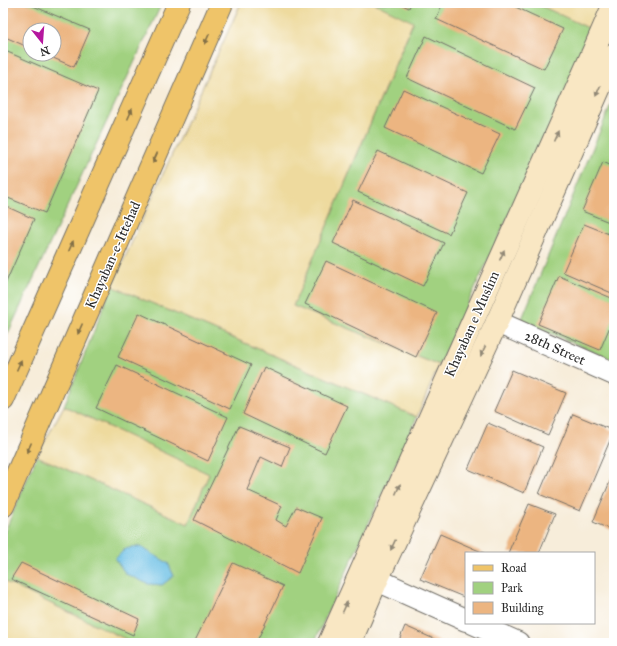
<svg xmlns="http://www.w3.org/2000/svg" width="617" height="646" font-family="'IM FELL Great Primer',serif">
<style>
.green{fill:#a1d180;stroke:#667e56;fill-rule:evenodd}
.sand{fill:#eeda9e;stroke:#8c8264}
.water{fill:#67bee4;stroke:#497488}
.building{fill:#ecb581}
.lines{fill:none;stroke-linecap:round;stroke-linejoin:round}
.street-casing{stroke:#726f68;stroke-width:24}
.secondary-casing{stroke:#726f68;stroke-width:24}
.primary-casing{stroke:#726f68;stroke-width:24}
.street{stroke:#fff;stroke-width:22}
.secondary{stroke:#f9e7c3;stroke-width:22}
.primary{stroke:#efc469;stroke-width:22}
.oneway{fill:#837047}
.oneway2{fill:#928977}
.labels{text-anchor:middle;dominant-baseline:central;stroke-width:3;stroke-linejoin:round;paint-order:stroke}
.street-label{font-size:14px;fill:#2b2b2b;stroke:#fff}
</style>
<rect width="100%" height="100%" fill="#fff"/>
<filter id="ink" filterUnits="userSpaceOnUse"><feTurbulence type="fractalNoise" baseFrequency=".025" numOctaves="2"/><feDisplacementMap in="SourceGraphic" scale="8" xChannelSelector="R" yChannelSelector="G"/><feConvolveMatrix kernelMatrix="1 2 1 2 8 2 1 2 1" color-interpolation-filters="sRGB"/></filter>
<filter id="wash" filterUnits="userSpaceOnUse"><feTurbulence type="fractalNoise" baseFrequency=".012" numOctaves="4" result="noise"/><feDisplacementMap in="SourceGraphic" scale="16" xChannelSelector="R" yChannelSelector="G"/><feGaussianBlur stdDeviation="0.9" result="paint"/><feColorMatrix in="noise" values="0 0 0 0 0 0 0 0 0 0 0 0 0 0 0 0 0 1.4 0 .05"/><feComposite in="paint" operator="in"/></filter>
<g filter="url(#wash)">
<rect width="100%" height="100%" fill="#f7edda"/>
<g class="green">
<path d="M3,3H162L3,344ZM30,30H54V54H30Z"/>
<path d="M374,3H535L595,31L439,365L293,306L413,23Z"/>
<path d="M614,97V360L521,321Z"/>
<path d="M112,286L417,417L314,643H134L3,581V536L37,456L188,524L209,474L64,406Z"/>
</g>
<g class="sand">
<path d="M241,3H374L413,22L293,306L439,365L417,417L112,286Z"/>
<path d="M535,3H605L595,31Z"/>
<path d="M64,406L209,474L188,524L37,456Z"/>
<path d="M3,581L134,643H3Z"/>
</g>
<path class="water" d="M139,546L168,563L174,576L162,585L148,584L126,574L115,559L125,549Z"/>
<g id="blocks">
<g class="building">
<path d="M3,3H26L90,30L74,67L44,54H54V30H30V48L3,36Z"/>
<path d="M398,3H411L409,8Z"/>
<path d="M443,3H507L563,29L544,69L436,19Z"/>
<path d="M426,36L535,88L515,129L407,78Z"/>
<path d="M3,50L98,91L45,213L3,196Z"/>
<path d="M403,89L500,134L481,173L385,128Z"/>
<path d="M378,151L468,193L449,234L358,192Z"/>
<path d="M603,162L614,167V224L582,211Z"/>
<path d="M353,200L444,243L423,286L333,243Z"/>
<path d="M3,205L34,219L3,289Z"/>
<path d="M584,224L614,236V294L563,272Z"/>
<path d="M326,261L437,313L416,357L305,304Z"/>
<path d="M559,276L614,299V317L600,350L538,324Z"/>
<path d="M139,313L251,365L230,409L118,357Z"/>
<path d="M117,365L228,417L208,461L96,408Z"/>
<path d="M264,367L347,406L325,453L243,414Z"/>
<path d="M512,370L566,393L548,435L494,411Z"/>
<path d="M573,414L614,431L580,511L539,494Z"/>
<path d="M488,423L543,447L524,493L468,469Z"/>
<path d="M239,426L290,447L282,467L261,457L247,490L282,506L276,520L286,526L296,507L322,518L298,573L194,520Z"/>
<path d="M614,472V531L593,522Z"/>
<path d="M529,504L555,514L539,553H508Z"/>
<path d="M440,534L484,553H466V598L420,579Z"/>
<path d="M21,563L139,619L133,635L11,579Z"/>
<path d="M233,563L283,586L256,643H194Z"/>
<path d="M405,626L443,643H398Z"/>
</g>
</g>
</g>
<g filter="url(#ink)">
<use href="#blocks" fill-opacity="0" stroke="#726f68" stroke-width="1"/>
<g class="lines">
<defs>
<g id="street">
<path d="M497,322L614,374"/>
<path d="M377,580L466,620"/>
<path d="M473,623L518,643"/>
</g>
<g id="secondary">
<path d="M329,643L594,50L614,4"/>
<path d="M350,643L377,580L497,322L614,55"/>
</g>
<g id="primary">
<path d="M3,400L179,3"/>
<path d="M3,506L222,3"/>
</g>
</defs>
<use href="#street" class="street-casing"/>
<use href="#secondary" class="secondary-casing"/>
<use href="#primary" class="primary-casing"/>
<use href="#street" class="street"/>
<use href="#secondary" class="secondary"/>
<use href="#primary" class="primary"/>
</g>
<defs><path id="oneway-solid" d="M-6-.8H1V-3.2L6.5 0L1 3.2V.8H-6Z"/></defs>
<g class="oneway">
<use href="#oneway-solid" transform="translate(207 39) rotate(114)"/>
<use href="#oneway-solid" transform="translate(130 114) rotate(-66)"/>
<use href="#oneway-solid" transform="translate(155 158) rotate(114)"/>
<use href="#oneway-solid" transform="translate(71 246) rotate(-66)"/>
<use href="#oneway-solid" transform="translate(80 329) rotate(114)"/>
<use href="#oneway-solid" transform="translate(19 365) rotate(-66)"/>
<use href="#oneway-solid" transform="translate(29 448) rotate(114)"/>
</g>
<g class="oneway2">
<use href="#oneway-solid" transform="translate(598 91) rotate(114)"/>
<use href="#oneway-solid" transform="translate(556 136) rotate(-66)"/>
<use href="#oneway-solid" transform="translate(502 255) rotate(-66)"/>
<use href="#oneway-solid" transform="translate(483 351) rotate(115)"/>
<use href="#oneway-solid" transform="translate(398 489) rotate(-66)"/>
<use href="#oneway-solid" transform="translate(393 545) rotate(115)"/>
<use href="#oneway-solid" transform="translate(345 607) rotate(-66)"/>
</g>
</g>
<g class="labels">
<g class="street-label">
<text transform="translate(113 255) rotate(-66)">Khayaban-e-Ittehad</text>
<text transform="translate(472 324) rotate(-66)">Khayaban e Muslim</text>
<text transform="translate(555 348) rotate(24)">28th Street</text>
</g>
</g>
<rect width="617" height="646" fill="none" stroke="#fff" stroke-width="16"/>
<rect x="465" y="552" width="130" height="72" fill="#ffffff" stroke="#aaaaaa"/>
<rect x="473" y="565" width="20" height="6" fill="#efc469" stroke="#aaaaaa"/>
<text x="501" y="572" font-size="12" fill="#2b2b2b">Road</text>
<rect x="473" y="582" width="20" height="12" fill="#a1d180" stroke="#aaaaaa"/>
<text x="501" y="592" font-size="12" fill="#2b2b2b">Park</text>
<rect x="473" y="602" width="20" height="12" fill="#ecb581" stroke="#aaaaaa"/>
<text x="501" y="612" font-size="12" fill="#2b2b2b">Building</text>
<g transform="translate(42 42) rotate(163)"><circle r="19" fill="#ffffff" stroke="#aaaaaa"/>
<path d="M0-3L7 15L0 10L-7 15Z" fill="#b5179e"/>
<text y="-6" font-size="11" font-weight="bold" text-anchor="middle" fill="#2b2b2b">N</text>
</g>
</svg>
